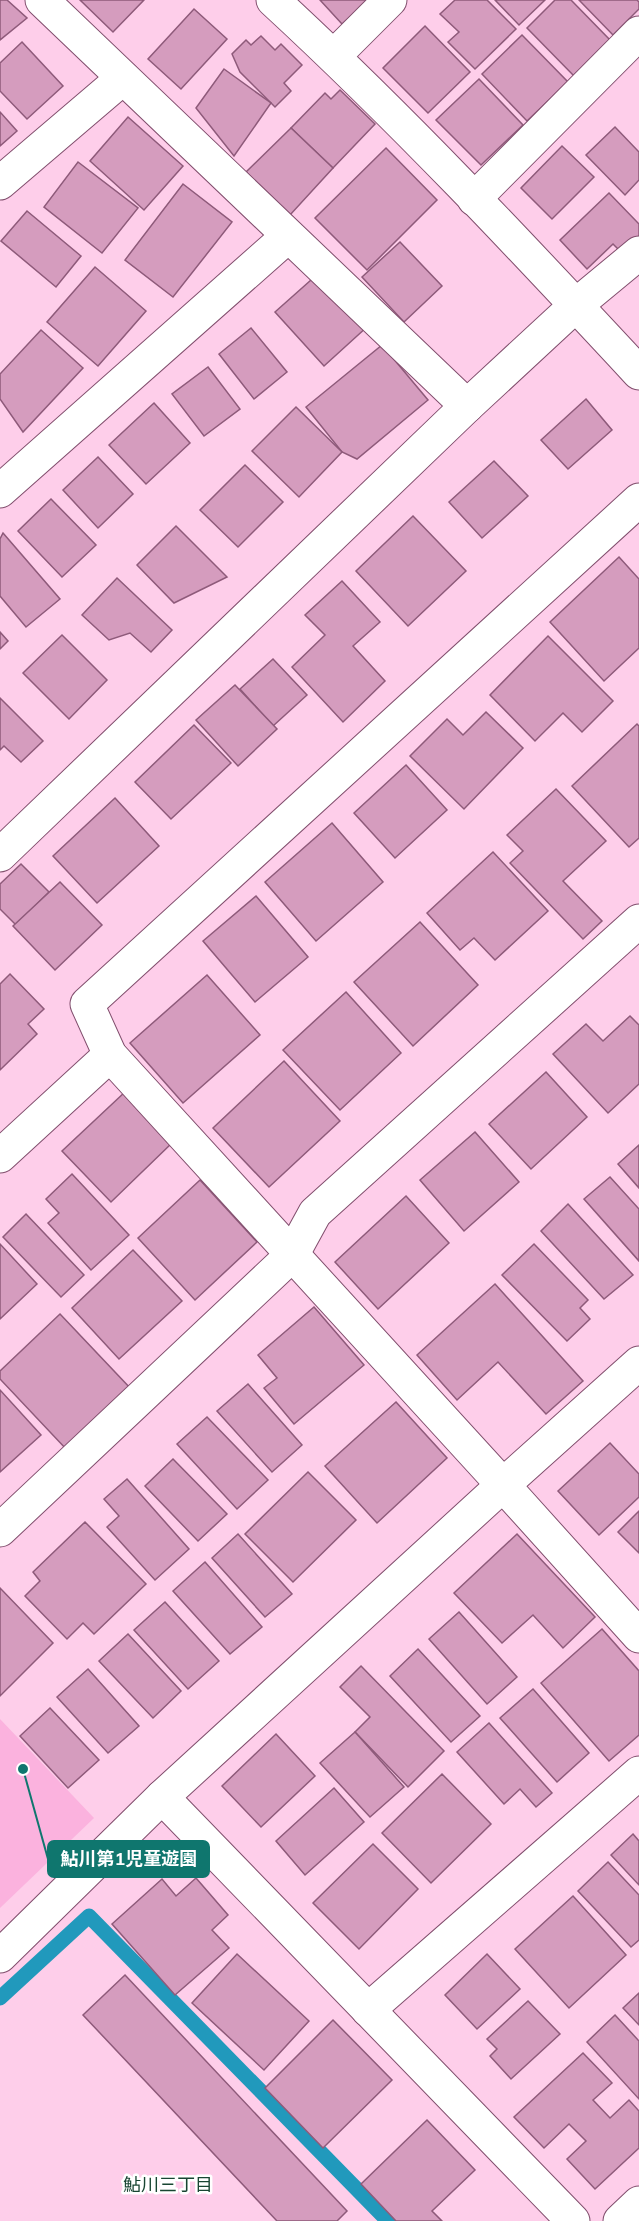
<svg xmlns="http://www.w3.org/2000/svg" width="639" height="2221" font-family="Mulish,'Noto Sans JP',sans-serif">
<style>
.green{fill:#fbb2de}
.lines{fill:none;stroke-linecap:round;stroke-linejoin:round}
.stream{stroke:#2199bc;stroke-width:15}
.building{fill:#d59cbe;stroke:#8e5a7a;stroke-width:1.5}
.minor-casing{stroke:#814e6d;stroke-width:35}
.minor{stroke:#fff;stroke-width:33}
.labels{text-anchor:middle;dominant-baseline:central;stroke-width:5;stroke-linejoin:round;paint-order:stroke}
.neighbourhood-label{font-size:18px;fill:#184532;stroke:#fff}
.leader{fill:none;stroke:#0f766e;stroke-width:2}
.callout-dot{fill:#0f766e;stroke:#fff;stroke-width:2}
.callout{fill:#0f766e;stroke:#0f766e;stroke-width:2}
.callout-label{font-size:18px;text-anchor:middle;font-weight:bold;fill:#fff}
</style>
<rect width="100%" height="100%" fill="#feceea"/>
<path class="green" d="M0,1719L94,1818L0,1908Z"/>
<g class="lines">
<path class="stream" d="M0,1998L89,1916L388,2221"/>
</g>
<g class="building">
<path d="M0,0H7L27,18L0,40Z"/>
<path d="M80,0H144L113,32Z"/>
<path d="M320,0H369L342,24Z"/>
<path d="M455,0H487L516,29L475,69L448,42L459,32L440,14Z"/>
<path d="M495,0H545L519,25Z"/>
<path d="M555,0H571L611,41L574,76L527,28Z"/>
<path d="M579,0H637L639,2V9L613,35Z"/>
<path d="M194,9L227,39L181,89L148,59Z"/>
<path d="M425,26L470,72L428,113L383,68Z"/>
<path d="M522,35L568,82L527,121L482,74Z"/>
<path d="M261,36L275,50L281,44L302,65L284,83L291,91L275,107L240,72L232,54L246,40L251,45Z"/>
<path d="M22,42L63,86L27,119L0,91V63Z"/>
<path d="M224,69L271,103L234,156L196,108Z"/>
<path d="M479,79L523,125L481,165L436,120Z"/>
<path d="M340,90L375,124L333,168L291,128L325,93L331,99Z"/>
<path d="M0,112L17,131L0,146Z"/>
<path d="M128,117L183,166L144,210L90,161Z"/>
<path d="M615,127L639,152V180L625,195L586,155Z"/>
<path d="M291,128L333,168L290,215L246,172Z"/>
<path d="M562,146L594,177L552,219L521,188Z"/>
<path d="M386,148L437,200L367,270L315,218Z"/>
<path d="M78,162L138,208L102,253L44,207Z"/>
<path d="M183,184L232,222L173,297L125,260Z"/>
<path d="M609,193L639,224V240L624,255L613,244L587,269L560,240Z"/>
<path d="M27,211L81,256L56,287L1,241Z"/>
<path d="M400,242L442,286L404,322L362,277Z"/>
<path d="M95,267L146,311L98,366L47,322Z"/>
<path d="M320,272L368,326L324,366L275,312Z"/>
<path d="M251,328L287,372L254,399L219,354Z"/>
<path d="M41,330L83,368L23,432L0,399V374Z"/>
<path d="M382,345L428,400L357,459L342,452L306,407Z"/>
<path d="M208,367L240,409L204,436L172,394Z"/>
<path d="M586,399L612,430L568,469L541,440Z"/>
<path d="M154,403L190,443L146,484L109,445Z"/>
<path d="M296,407L342,452L299,497L252,451Z"/>
<path d="M98,457L133,494L98,528L63,490Z"/>
<path d="M494,461L528,496L482,538L449,502Z"/>
<path d="M245,465L283,502L238,547L200,510Z"/>
<path d="M51,499L96,545L62,577L18,531Z"/>
<path d="M413,516L466,571L408,626L356,571Z"/>
<path d="M176,526L227,577L174,603L137,565Z"/>
<path d="M3,533L60,599L26,627L0,596V539Z"/>
<path d="M619,557L639,579V648L604,681L550,622Z"/>
<path d="M117,578L172,630L151,652L130,633L109,640L82,615Z"/>
<path d="M342,581L380,622L353,646L385,681L343,722L292,667L325,635L305,615Z"/>
<path d="M0,632L8,641L0,649Z"/>
<path d="M62,635L107,680L69,719L23,673Z"/>
<path d="M548,636L613,701L582,732L563,713L535,741L490,695Z"/>
<path d="M273,659L307,695L273,726L240,689Z"/>
<path d="M235,685L277,729L238,766L196,720Z"/>
<path d="M0,698L43,741L21,762L4,746L0,750Z"/>
<path d="M486,712L523,748L464,809L410,756L447,719L463,735Z"/>
<path d="M637,724L639,726V838L629,847L572,786Z"/>
<path d="M194,725L231,763L171,819L135,782Z"/>
<path d="M406,765L447,810L395,858L354,813Z"/>
<path d="M556,789L606,841L563,881L602,921L583,939L510,863L523,851L507,835Z"/>
<path d="M115,798L159,846L97,903L53,856Z"/>
<path d="M332,823L383,882L316,941L265,882Z"/>
<path d="M493,852L548,911L495,960L474,938L460,950L427,913Z"/>
<path d="M21,864L49,892L16,925L0,909V884Z"/>
<path d="M60,882L102,925L55,970L13,926Z"/>
<path d="M256,896L308,957L255,1002L203,941Z"/>
<path d="M420,922L478,985L413,1046L354,982Z"/>
<path d="M10,974L44,1009L28,1024L37,1034L0,1070V984Z"/>
<path d="M207,975L260,1035L183,1103L130,1043Z"/>
<path d="M346,992L401,1053L340,1110L283,1050Z"/>
<path d="M630,1016L639,1025V1084L608,1113L553,1054L586,1024L603,1041Z"/>
<path d="M284,1061L340,1121L269,1187L213,1128Z"/>
<path d="M546,1072L587,1117L531,1169L489,1124Z"/>
<path d="M126,1091L173,1142L111,1202L62,1151Z"/>
<path d="M475,1132L519,1182L464,1231L420,1180Z"/>
<path d="M639,1145V1188L618,1164Z"/>
<path d="M72,1174L129,1235L91,1270L48,1223L59,1213L46,1199Z"/>
<path d="M610,1177L639,1209V1261L584,1199Z"/>
<path d="M200,1180L257,1242L195,1300L138,1238Z"/>
<path d="M406,1196L449,1243L378,1309L335,1262Z"/>
<path d="M568,1204L633,1275L604,1299L541,1231Z"/>
<path d="M26,1214L84,1275L61,1297L3,1237Z"/>
<path d="M0,1244L37,1284L0,1319Z"/>
<path d="M534,1244L588,1300L580,1308L590,1319L567,1341L502,1275Z"/>
<path d="M133,1250L182,1301L119,1359L72,1308Z"/>
<path d="M495,1284L583,1381L546,1414L498,1362L457,1400L417,1355Z"/>
<path d="M314,1307L364,1365L294,1424L264,1388L277,1378L258,1355Z"/>
<path d="M60,1314L132,1390L67,1450L0,1379V1371Z"/>
<path d="M248,1384L302,1445L272,1472L217,1411Z"/>
<path d="M0,1390L41,1435L0,1472Z"/>
<path d="M396,1402L447,1458L377,1523L325,1466Z"/>
<path d="M207,1417L268,1480L237,1509L177,1444Z"/>
<path d="M610,1443L639,1474V1497L599,1535L558,1491Z"/>
<path d="M173,1459L227,1514L198,1541L145,1486Z"/>
<path d="M308,1472L356,1520L293,1582L245,1534Z"/>
<path d="M127,1479L189,1549L155,1580L107,1527L119,1516L104,1499Z"/>
<path d="M639,1511V1553L618,1532Z"/>
<path d="M85,1522L146,1584L94,1634L83,1623L67,1639L25,1596L40,1581L33,1572Z"/>
<path d="M238,1534L292,1594L265,1617L212,1558Z"/>
<path d="M517,1534L595,1617L563,1648L533,1615L502,1643L454,1593Z"/>
<path d="M205,1562L262,1627L230,1654L173,1591Z"/>
<path d="M0,1588L53,1643L0,1696Z"/>
<path d="M165,1602L219,1661L188,1689L134,1630Z"/>
<path d="M459,1612L517,1677L487,1704L429,1639Z"/>
<path d="M602,1629L639,1671V1735L609,1761L541,1683Z"/>
<path d="M128,1634L181,1691L153,1718L99,1661Z"/>
<path d="M418,1649L480,1716L451,1742L390,1676Z"/>
<path d="M361,1666L444,1751L408,1787L355,1732L370,1717L340,1687Z"/>
<path d="M88,1669L139,1726L108,1753L57,1697Z"/>
<path d="M533,1689L589,1753L557,1782L500,1718Z"/>
<path d="M50,1708L99,1760L68,1788L20,1736Z"/>
<path d="M489,1723L552,1793L536,1807L520,1789L504,1804L457,1752Z"/>
<path d="M355,1732L404,1787L370,1817L320,1763Z"/>
<path d="M276,1734L315,1776L261,1827L222,1786Z"/>
<path d="M442,1774L491,1824L431,1883L382,1833Z"/>
<path d="M334,1788L364,1822L305,1875L276,1841Z"/>
<path d="M633,1834L639,1841V1885L611,1855Z"/>
<path d="M373,1844L418,1889L359,1949L313,1903Z"/>
<path d="M608,1862L639,1895V1940L631,1947L578,1891Z"/>
<path d="M196,1878L228,1915L212,1930L229,1948L175,1995L112,1924L162,1879L176,1896Z"/>
<path d="M573,1896L626,1955L569,2008L515,1949Z"/>
<path d="M237,1954L309,2021L264,2070L192,2003Z"/>
<path d="M487,1954L520,1989L477,2029L445,1995Z"/>
<path d="M125,1975L347,2211L337,2221H277L83,2015Z"/>
<path d="M639,1993V2025L623,2008Z"/>
<path d="M528,2001L560,2034L511,2079L490,2056L497,2049L487,2039Z"/>
<path d="M615,2015L639,2041V2099L587,2042Z"/>
<path d="M333,2020L392,2080L323,2148L265,2088Z"/>
<path d="M583,2053L612,2083L593,2100L610,2118L629,2100L639,2111V2148L595,2189L567,2159L586,2141L569,2124L544,2148L514,2117Z"/>
<path d="M427,2120L475,2170L432,2211L442,2221H396L361,2184Z"/>
</g>
<g class="lines">
<defs>
<g id="minor">
<path d="M42,0L467,406"/>
<path d="M273,0C401,118 521,246 639,373"/>
<path d="M334,56L390,0"/>
<path d="M0,183L123,78"/>
<path d="M474,199L639,33"/>
<path d="M0,491L288,236"/>
<path d="M639,500L87,1004L110,1055L503,1485L639,1636"/>
<path d="M0,855L467,406L575,306L639,253"/>
<path d="M0,1156L110,1055"/>
<path d="M0,1530L292,1255L315,1213L639,921"/>
<path d="M162,1797L573,2221"/>
<path d="M0,1956L162,1797L503,1485L639,1363"/>
<path d="M368,2010L639,1773"/>
<path d="M620,2221L639,2203"/>
</g>
</defs>
<use href="#minor" class="minor-casing"/>
<use href="#minor" class="minor"/>
</g>
<g class="labels">
<g class="neighbourhood-label">
<text x="168" y="2184">鮎川三丁目</text>
</g>
</g>
<path class="leader" d="M23 1769L48 1859"/>
<circle class="callout-dot" cx="23" cy="1769" r="6"/>
<rect class="callout" x="48" y="1841" width="161" height="36" rx="6"/>
<g class="callout-label">
<text x="129" y="1865">鮎川第1児童遊園</text>
</g>
</svg>
